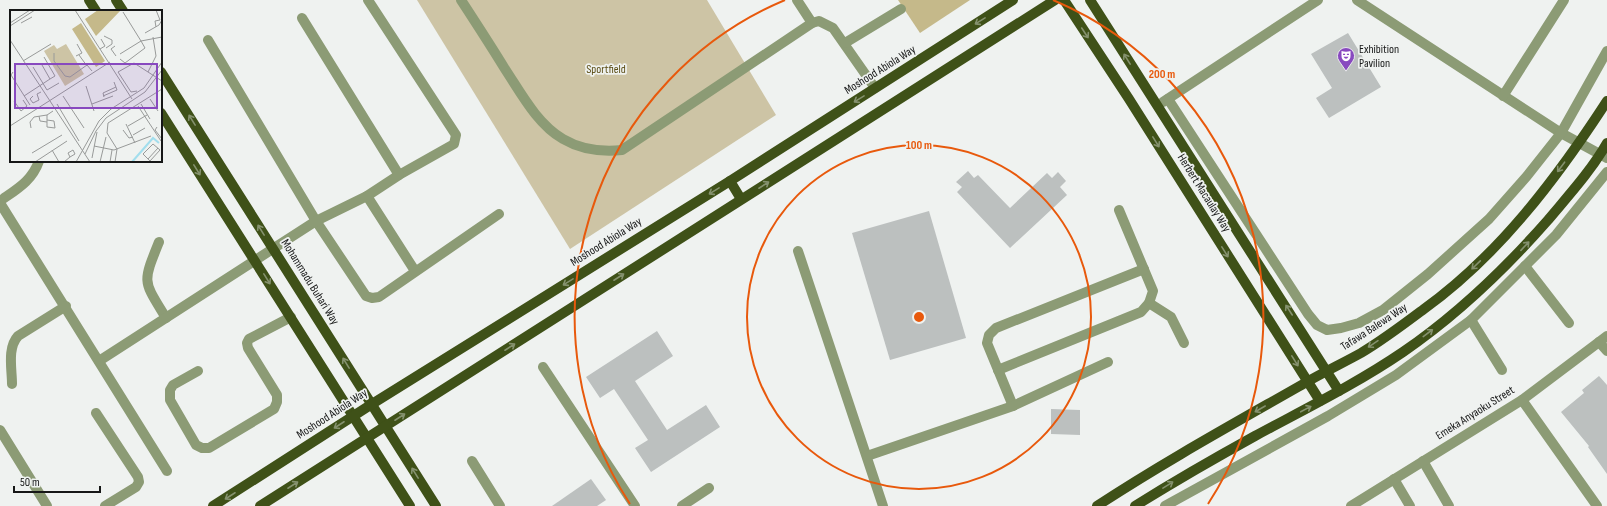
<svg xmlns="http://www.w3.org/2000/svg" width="1607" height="506" font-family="'Sofia Sans Condensed',sans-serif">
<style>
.green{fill:#cdc4a5}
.forest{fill:#c5b98a}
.building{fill:#bcc0bf}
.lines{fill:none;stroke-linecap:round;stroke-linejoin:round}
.minor{stroke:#8c9b75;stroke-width:10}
.major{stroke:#3f5118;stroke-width:10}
.oneway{stroke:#85916e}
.ring{fill:none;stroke:#e8590c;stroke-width:2}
.labels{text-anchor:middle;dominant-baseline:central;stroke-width:3.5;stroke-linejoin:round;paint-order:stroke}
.poi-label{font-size:12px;fill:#161717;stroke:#eff2f0;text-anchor:start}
.park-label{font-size:12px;fill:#5b4d15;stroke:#eff2f0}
.street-label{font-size:12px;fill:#161717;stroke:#eff2f0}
.inset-river{fill:none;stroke:#a2deed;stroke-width:2}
.inset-road{fill:none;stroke:#989a99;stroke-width:1}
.view{fill:#8849bf;fill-opacity:0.15;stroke:#8849bf;stroke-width:2}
.inset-edge{fill:none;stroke:#161717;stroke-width:2}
.centre{fill:#e8590c;stroke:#eff2f0;stroke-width:2}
.ring-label{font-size:12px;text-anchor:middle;font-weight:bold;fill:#e8590c;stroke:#eff2f0;stroke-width:3.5;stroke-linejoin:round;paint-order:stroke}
</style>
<rect width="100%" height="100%" fill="#eff2f0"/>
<path class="green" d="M417,0H707L776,115L570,249Z"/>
<path class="forest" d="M898,0H970L920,33Z"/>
<g class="building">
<path d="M1348,33L1381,87L1329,118L1316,98L1332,88L1311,54Z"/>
<path d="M968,171L974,178L978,175L1010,208L1047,173L1052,178L1058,172L1066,181L1060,187L1067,195L1010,248L957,192L962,187L956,182Z"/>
<path d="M929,211L966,338L890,360L852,233Z"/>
<path d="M657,331L673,356L635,381L667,430L706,405L720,427L651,472L635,448L648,440L614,389L600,398L586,377Z"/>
<path d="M1599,376L1607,385V474L1588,447L1589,446L1561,412L1584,393L1582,390Z"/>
<path d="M1051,409L1080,410V435L1051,434Z"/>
<path d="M591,479L606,500L597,506H552Z"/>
</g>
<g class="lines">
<g class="minor">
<path d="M368,0L456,135L454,144L399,175"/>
<path d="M461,0C476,23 491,46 505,69C521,93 537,124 563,139C580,149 602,152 622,150L812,23L819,21L833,28L875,88"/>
<path d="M797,0L812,23"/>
<path d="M1357,0L1561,133L1607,158"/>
<path d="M208,40L316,221L366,296L372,298L379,297L499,214"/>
<path d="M845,43L901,9"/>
<path d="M1503,96L1564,0"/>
<path d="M1168,99L1308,314L1317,325L1327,330L1341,328L1359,323L1383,310L1428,274L1489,219L1527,176L1561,133L1607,51"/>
<path d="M1163,102L1318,0"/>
<path d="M367,196L415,271"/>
<path d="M0,201C17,189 32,181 39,161"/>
<path d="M0,203L167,471"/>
<path d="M159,242C142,284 143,280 166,318"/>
<path d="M798,251L883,506"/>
<path d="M1525,266L1569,323"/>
<path d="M1149,303L1171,317L1184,343"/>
<path d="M1471,320L1502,370"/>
<path d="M1599,342L1607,351"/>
<path d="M99,361L316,221L367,196L399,175L302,18"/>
<path d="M543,367L635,506"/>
<path d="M998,370L1141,312L1149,303L1153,291L1119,210"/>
<path d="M198,371L173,385L170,390V400L196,445L202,448H209L274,409L277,402V395L248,348L247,343L249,339L291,317"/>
<path d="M12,384C12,369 7,348 18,336L66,306"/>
<path d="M1522,400L1597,506"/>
<path d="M1013,406L987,343L989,335L996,328L1144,269"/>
<path d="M96,413L138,477L139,482L136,487L105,506"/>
<path d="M0,430L47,506"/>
<path d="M867,456L1013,406L1108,362"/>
<path d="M472,461L500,506"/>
<path d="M1423,461L1449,506"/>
<path d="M1394,479L1410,506"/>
<path d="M682,506L709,488"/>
<path d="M1165,506L1328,416L1396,375L1471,320L1556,235L1607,172"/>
<path d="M1351,506L1522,400L1607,336"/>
</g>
<g class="major">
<path d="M89,0L96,11"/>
<path d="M116,0L123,11"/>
<path d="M1064,0L1129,99L1320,401"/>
<path d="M1090,0L1339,391"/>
<path d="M161,72L436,506"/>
<path d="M161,113L410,506"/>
<path d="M730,181L741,199"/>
<path d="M213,506L372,404L730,181L1013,0"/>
<path d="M260,506L1055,0"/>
<path d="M1097,506C1164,462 1235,423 1305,383C1324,372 1343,363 1361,353C1383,340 1404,324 1424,309C1499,255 1557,178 1607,101"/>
<path d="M1135,506C1175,481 1215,458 1255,436C1305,409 1356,384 1403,352C1457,315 1505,269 1548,220C1568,196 1591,171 1607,143"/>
</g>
</g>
<defs><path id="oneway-shaft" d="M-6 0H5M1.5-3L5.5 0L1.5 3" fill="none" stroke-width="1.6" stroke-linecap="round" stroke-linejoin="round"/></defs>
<g class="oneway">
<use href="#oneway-shaft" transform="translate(980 21) rotate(148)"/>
<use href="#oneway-shaft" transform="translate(1085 33) rotate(57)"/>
<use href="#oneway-shaft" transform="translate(1127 59) rotate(-122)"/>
<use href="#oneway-shaft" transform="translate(859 99) rotate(148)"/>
<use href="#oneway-shaft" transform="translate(192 120) rotate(-122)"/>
<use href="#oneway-shaft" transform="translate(1156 142) rotate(58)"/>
<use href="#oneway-shaft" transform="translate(1561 167) rotate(127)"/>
<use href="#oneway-shaft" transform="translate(197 170) rotate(58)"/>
<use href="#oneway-shaft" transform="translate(764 185) rotate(-33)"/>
<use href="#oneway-shaft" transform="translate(714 191) rotate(148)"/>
<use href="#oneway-shaft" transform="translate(261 230) rotate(-122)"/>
<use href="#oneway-shaft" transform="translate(1525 246) rotate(-47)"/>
<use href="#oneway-shaft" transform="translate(1225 252) rotate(58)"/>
<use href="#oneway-shaft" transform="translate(1476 265) rotate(136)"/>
<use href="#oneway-shaft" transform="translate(619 277) rotate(-33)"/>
<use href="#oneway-shaft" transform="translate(267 279) rotate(58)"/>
<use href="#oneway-shaft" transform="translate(568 282) rotate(148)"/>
<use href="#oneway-shaft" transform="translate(1289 310) rotate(-123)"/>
<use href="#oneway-shaft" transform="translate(1428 333) rotate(-37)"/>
<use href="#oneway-shaft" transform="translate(1373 344) rotate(146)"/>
<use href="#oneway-shaft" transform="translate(510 347) rotate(-33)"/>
<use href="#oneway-shaft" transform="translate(1295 361) rotate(58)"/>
<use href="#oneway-shaft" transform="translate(346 363) rotate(-122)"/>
<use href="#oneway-shaft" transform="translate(1260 409) rotate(150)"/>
<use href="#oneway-shaft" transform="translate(1306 409) rotate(-28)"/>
<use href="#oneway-shaft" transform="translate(400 417) rotate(-33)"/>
<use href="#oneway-shaft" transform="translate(339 425) rotate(147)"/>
<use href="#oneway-shaft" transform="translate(415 473) rotate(-122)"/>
<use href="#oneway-shaft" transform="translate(293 485) rotate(-33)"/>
<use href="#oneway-shaft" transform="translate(1168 485) rotate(-32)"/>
<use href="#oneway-shaft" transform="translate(230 496) rotate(147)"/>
</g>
<g class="ring">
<circle cx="919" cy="317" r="172"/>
<path d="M630 504A344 344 0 0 1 785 0M1053 0A344 344 0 0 1 1208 504"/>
</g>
<defs>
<symbol id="theatre-pin" viewBox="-11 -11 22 30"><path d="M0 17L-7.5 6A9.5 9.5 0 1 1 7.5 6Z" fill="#8849bf" stroke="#eff2f0"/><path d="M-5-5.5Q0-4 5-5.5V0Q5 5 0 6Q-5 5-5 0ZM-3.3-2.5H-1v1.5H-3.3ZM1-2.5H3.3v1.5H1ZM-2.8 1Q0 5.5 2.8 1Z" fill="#fff"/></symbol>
</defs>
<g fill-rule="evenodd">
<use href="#theatre-pin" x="1336" y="46" width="20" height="27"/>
</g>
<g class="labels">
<g class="poi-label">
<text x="1359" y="49">Exhibition<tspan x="1359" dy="14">Pavilion</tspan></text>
</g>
<g class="park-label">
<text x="606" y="69">Sportfield</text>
</g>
<g class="street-label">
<text transform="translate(880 70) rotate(-32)">Moshood Abiola Way</text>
<text transform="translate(1204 193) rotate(58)">Herbert Macaulay Way</text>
<text transform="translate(606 242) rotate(-32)">Moshood Abiola Way</text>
<text transform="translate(310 282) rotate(58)">Mohammadu Buhari Way</text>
<text transform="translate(1374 327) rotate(-33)">Tafawa Balewa Way</text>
<text transform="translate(1475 413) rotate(-32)">Emeka Anyaoku Street</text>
<text transform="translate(332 414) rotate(-33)">Moshood Abiola Way</text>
</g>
</g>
<g transform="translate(10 10)">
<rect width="152" height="152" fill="#eff2f0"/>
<path d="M56,34L74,64L55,76L34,41L44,35L47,39Z" fill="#cdc4a5"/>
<path d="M88,0H111L86,26L75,9ZM71,13L95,51L86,57L62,19Z" fill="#c5b98a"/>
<path class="inset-river" d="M122,152L143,128L149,133"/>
<path class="inset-road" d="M65,0L122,89M113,2L131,31L152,27M0,13L20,0M11,13L22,7M0,16L25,0M146,17L145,11L150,10L146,0M135,23L149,15L152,10M94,26L102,30V34L96,38M0,30L80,152M105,36L101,39L106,46M90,39L95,36L91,29M44,43V51L55,66L60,67L77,55L82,61M110,44L131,31L135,38L115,53L110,49M69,45L77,56M66,46L72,43L67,34M34,47L45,66L40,69M13,51L41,34M23,57L37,80L49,73M3,62L1,65L20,95M108,62L121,82L127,81M108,62L124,53L152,71M138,62L146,46L143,27M76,76L84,101M14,86L40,69L32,55M23,86L20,89L23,93L29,90L27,84L31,82M53,86L74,118M93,86L107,80L104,72M94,87L93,83L106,77M140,89L148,101M4,91L11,101L17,96L13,90M47,94L69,131M82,94L103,86M131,94L140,109M128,96L151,131M37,105V117L45,118L44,111L37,110M29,106L30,111L37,112M116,114L125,133M0,116L100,52M118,116L137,105M147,117L145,120L152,129M21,118L20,112L24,107L37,105L43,101M113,120L119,128L123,127M123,125L135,118M84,136L104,140L141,126M42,140L49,152M22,143L52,125M75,144L86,121L96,108L135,82L152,60M82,148L87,122M138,149L148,138M140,151L150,140L143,134L133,144L141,152M25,152L57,131M54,152L60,147L65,144L63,140L58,143L60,147M66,152L89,111L101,99L134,78L152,52M90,152L96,127M100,152L102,140M105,152L107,139L97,123L98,113L152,79"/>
<path class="view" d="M5,54H147V98H5Z"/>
<rect width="152" height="152" class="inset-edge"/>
</g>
<circle cx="919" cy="317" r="6" class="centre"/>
<g class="ring-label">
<text x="1162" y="78">200 m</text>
<text x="919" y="149">100 m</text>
</g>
<path d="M14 486v6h86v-6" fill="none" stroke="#161717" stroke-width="2"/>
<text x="20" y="486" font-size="12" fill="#161717" stroke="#eff2f0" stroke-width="3" paint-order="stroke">50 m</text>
</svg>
